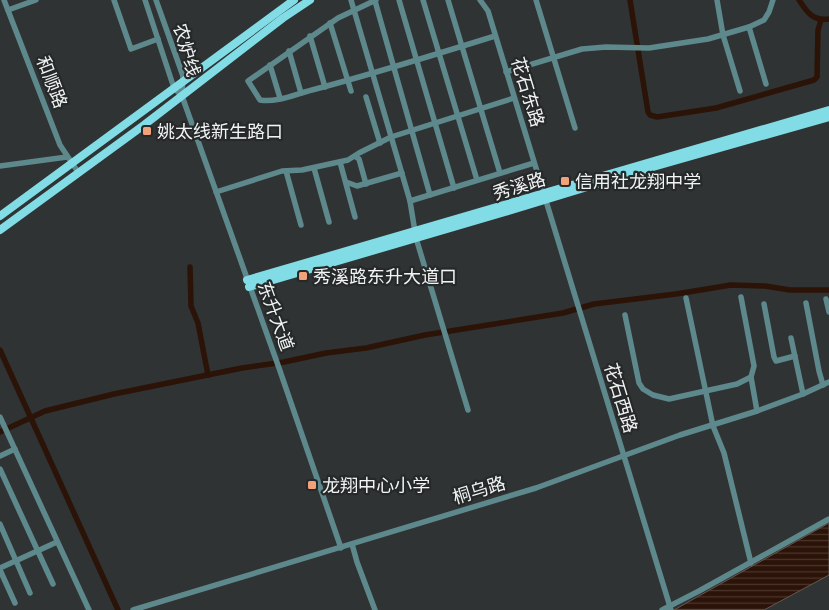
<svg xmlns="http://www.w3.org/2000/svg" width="829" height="610" font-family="'IBM Plex Sans','Noto Sans SC',sans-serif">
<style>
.water{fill:url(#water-rules);stroke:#67564f}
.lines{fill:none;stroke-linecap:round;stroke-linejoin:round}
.canal{stroke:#2b1308;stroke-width:5.5}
.minor{stroke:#5d888c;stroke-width:5.5}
.major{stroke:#81dce6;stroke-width:8}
.poi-dot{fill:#f1a27b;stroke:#26292a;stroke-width:2}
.labels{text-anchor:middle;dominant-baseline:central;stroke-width:4.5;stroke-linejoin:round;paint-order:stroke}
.street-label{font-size:18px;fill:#f2f4f4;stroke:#26292a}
.poi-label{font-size:18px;fill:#f2f4f4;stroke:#26292a;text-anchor:start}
</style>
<defs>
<pattern id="water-rules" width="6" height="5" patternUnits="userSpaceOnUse" patternTransform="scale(1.25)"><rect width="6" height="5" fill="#2b1308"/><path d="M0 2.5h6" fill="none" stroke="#4a362d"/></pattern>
</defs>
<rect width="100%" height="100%" fill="#303334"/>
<path class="water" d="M829,523V575L764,610H674Z"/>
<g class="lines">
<g class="canal">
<path d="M630,0L648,112L650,115L657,117L716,108L814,80L817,77L818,30L821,20"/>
<path d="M799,0C807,12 812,21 829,19"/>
<path d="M190,267L191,306L198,323L208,375"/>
<path d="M0,350L118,610"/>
<path d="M0,432L45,411L114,394L242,368L284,362L326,353L366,348L425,335L563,313L594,304L676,294L731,285L765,286L790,290H829"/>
</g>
<g class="minor">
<path d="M4,0L60,145L78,172"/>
<path d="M114,0L131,49L158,39"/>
<path d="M145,0L174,88L182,96"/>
<path d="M156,0L183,76L182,96L279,368L341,548"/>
<path d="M351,0L410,201L416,238L468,410"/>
<path d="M376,0L338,18L248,81L260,100C276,103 296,94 312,90C373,74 434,55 495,36"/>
<path d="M399,0L454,188"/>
<path d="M423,0L477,180"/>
<path d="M448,0L500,173"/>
<path d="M480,0L488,11L671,610"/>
<path d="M536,0L575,128"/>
<path d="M717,0L723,35L740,91"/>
<path d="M375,1L430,195"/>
<path d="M8,10L36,0"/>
<path d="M330,23L351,91"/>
<path d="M749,27L766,84"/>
<path d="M310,36L325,87"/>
<path d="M289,51L301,93"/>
<path d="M270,65L280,98"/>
<path d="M506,72L582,49L606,47L649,48L708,39L749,27L764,20L769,12L773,0"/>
<path d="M366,97L380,143"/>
<path d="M356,157L359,159L366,184"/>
<path d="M340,162L355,217"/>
<path d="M0,166L67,157"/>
<path d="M314,168L329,222"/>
<path d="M286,171L301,225"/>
<path d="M346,182L357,186L402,173"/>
<path d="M216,192L282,171L302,170L348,160L359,153L391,137L514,98"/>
<path d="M410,201L534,163"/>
<path d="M686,298L713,426L724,453L751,563"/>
<path d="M826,299L829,312"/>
<path d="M806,303L819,371L823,385"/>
<path d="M764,304L774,357L776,361L795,356"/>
<path d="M625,315L639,383L643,389L653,395L669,399L737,384L751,377L754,366L741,297"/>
<path d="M791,338L803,394"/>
<path d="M751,377L757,411"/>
<path d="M0,417L89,610"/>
<path d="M0,456L15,449"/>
<path d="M0,469L53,584"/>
<path d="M0,524L30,593"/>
<path d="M352,544L357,562L375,610"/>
<path d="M0,568L57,542"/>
<path d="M0,570L15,603"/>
<path d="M133,610L536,488L680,435L757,411L803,394L829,382"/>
<path d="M662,610L699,591L829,519"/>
</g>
<g class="major">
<path d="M0,216L294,0"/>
<path d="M0,230L144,125L283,18L310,0"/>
<path d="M247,280L829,110"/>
<path d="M249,287L505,212L653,167L829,117"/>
</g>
</g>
<g class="poi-dot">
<rect x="142" y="126" width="10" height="10" rx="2.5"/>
<rect x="560" y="176" width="10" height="10" rx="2.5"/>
<rect x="298" y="271" width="10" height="10" rx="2.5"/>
<rect x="307" y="480" width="10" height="10" rx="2.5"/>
</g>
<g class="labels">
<g class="street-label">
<text transform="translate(187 50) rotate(74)">农炉线</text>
<text transform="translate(52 82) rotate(69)">和顺路</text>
<text transform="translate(528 92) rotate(73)">花石东路</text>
<text transform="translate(519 186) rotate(-17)">秀溪路</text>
<text transform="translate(276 316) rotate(70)">东升大道</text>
<text transform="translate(621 398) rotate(73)">花石西路</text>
<text transform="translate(479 490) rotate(-17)">桐乌路</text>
</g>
<g class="poi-label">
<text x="157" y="131">姚太线新生路口</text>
<text x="575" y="181">信用社龙翔中学</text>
<text x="313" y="276">秀溪路东升大道口</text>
<text x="322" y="485">龙翔中心小学</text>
</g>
</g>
</svg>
